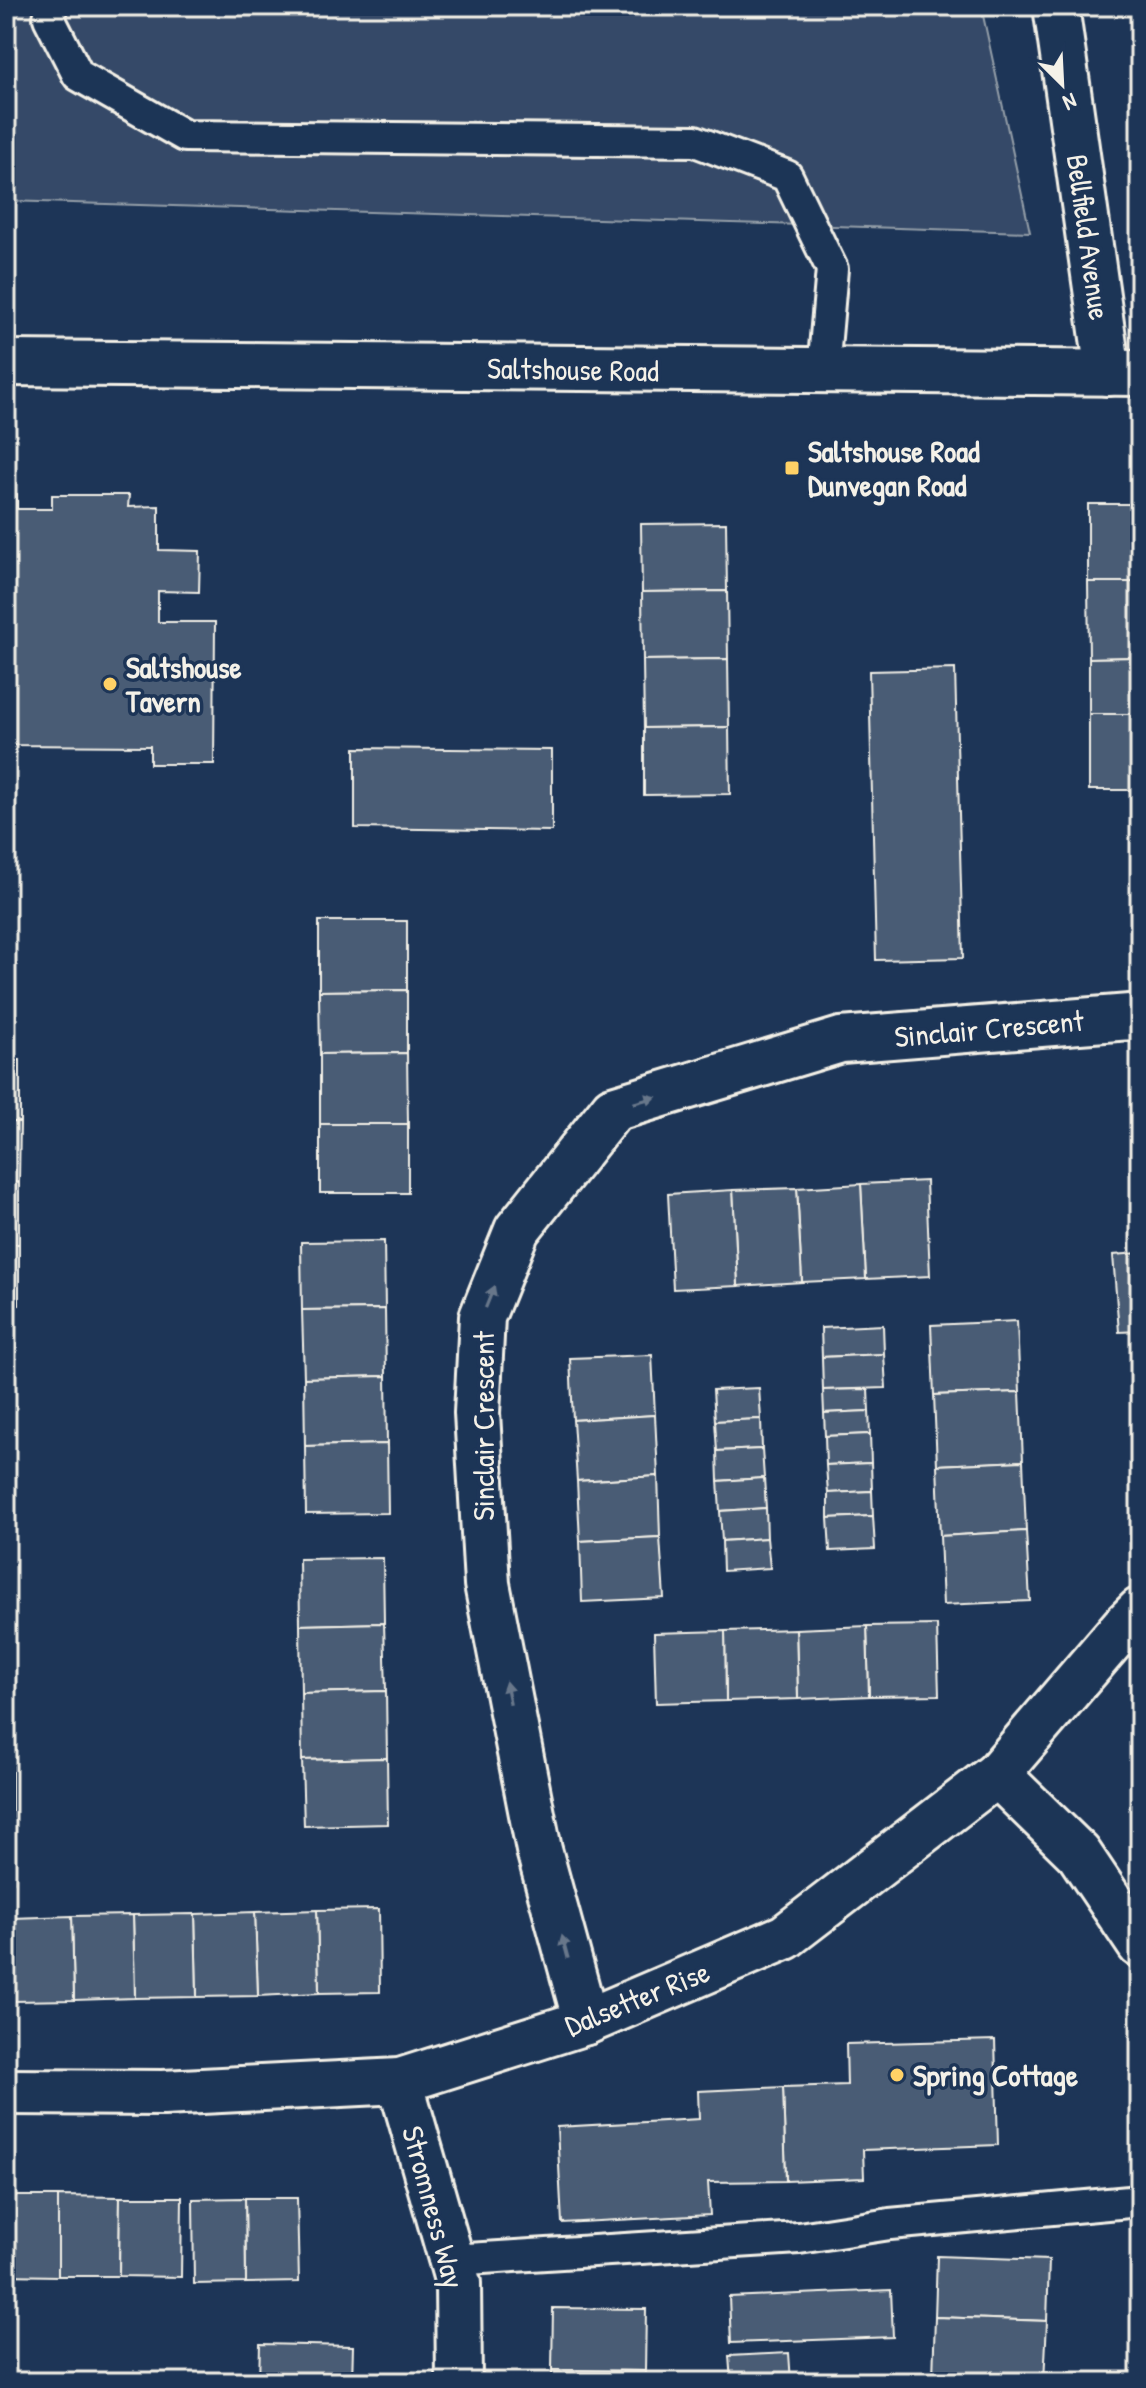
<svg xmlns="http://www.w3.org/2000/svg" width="1146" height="2388" font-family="'Patrick Hand',sans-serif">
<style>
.green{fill:#354a67;stroke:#949ea8;stroke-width:2}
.building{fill:#485b74;stroke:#f4f1e8;stroke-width:2}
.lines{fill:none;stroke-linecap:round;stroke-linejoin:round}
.lane-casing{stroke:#f4f1e8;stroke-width:36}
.street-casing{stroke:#f4f1e8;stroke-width:50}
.secondary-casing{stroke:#f4f1e8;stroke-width:50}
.lane{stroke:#1d3557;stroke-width:30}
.street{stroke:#1d3557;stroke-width:44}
.secondary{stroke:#1d3557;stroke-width:44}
.oneway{fill:#68778a}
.poi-dot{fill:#ffd166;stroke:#1d3557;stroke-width:3}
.labels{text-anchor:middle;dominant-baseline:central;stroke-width:7;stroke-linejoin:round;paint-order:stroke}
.street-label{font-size:30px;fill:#f4f1e8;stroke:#1d3557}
.poi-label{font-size:30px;font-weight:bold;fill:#f4f1e8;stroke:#1d3557;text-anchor:start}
</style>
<rect width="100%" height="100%" fill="#1d3557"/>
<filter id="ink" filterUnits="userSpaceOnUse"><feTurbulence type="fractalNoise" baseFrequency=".0125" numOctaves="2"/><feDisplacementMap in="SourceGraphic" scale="16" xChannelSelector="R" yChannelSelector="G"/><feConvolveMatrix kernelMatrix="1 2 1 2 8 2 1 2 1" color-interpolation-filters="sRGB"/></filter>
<g filter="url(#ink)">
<path class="green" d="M6,6H981L1030,232L6,201Z"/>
<g class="building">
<path d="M6,494H17V509H52V495H129L128,507L159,506V550L200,551L199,592L158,591V622H215L214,764H150V746L6,745Z"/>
<rect x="1088" y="504" width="52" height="78"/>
<path d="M726,523L727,591L642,592L641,524Z"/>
<path d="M1088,582H1140V657L1089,658Z"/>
<path d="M727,591L728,659L643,660L642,592Z"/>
<path d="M1140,657V714H1089V658Z"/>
<path d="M728,659L729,727L644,728L643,660Z"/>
<path d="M955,669L963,958L876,960L869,671Z"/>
<rect x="1089" y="714" width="51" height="76"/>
<path d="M729,727L730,794L644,795V728Z"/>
<path d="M355,748L552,750V831L355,828Z"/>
<path d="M319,921H407V990L319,991Z"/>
<path d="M407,990V1053L320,1054L319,991Z"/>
<path d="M407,1053L408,1124H320V1054Z"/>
<rect x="6" y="1060" width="14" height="62"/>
<path d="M6,1122H20L19,1182H6Z"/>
<rect x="320" y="1124" width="88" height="69"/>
<path d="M926,1181L930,1276L866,1279L861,1184Z"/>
<rect x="6" y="1182" width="13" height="62"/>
<path d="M861,1184L866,1279L802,1282L797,1188Z"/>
<path d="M797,1188L802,1282L738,1286L733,1190Z"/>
<path d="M733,1190L738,1286L673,1289L668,1194Z"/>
<path d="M384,1241L385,1309L302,1310L301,1242Z"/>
<rect x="6" y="1244" width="13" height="61"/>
<path d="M1140,1253V1331L1119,1332L1113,1255Z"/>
<path d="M385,1309L386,1376L304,1378L302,1310Z"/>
<path d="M1017,1321L1020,1392L934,1395L931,1325Z"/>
<rect x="6" y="1325" width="4" height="62"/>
<path d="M883,1325L884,1354L822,1357L821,1328Z"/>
<path d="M884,1354L886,1388L823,1390L822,1357Z"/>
<path d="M652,1355L655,1415L573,1420L570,1358Z"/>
<path d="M386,1376L387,1444L305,1446L304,1378Z"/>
<path d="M6,1387H10L11,1449H6Z"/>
<path d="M759,1388L761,1419L715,1421L713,1390Z"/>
<path d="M868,1389L869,1411L824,1413L823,1390Z"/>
<path d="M1020,1392L1023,1461L937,1465L934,1395Z"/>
<path d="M869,1411L870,1434L825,1436L824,1413Z"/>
<path d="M655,1415L658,1476L577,1481L573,1420Z"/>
<path d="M761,1419L762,1449L717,1451L715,1421Z"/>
<path d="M870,1434L871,1463L826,1465L825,1436Z"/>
<path d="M387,1444L388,1513L306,1514L305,1446Z"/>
<path d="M6,1449H11V1510L6,1511Z"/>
<path d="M762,1449L764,1478L718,1481L717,1451Z"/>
<path d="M1023,1461L1026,1531L940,1536L937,1465Z"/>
<path d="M871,1463L872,1491L828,1493L826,1465Z"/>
<path d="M658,1476L660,1537L580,1541L577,1481Z"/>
<path d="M764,1478L766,1508L720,1511L718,1481Z"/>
<path d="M872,1491L873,1516L828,1518V1493Z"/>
<path d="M766,1508L767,1538L722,1541L720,1511Z"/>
<path d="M11,1510V1572H6V1511Z"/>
<path d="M873,1516L875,1549L830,1551L828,1518Z"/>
<path d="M1026,1531L1030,1601L943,1605L940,1536Z"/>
<path d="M660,1537L664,1598L582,1602L580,1541Z"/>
<path d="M767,1538L770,1568L723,1571L722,1541Z"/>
<path d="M383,1558L384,1623L300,1625L299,1559Z"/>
<path d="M6,1572H11L12,1634H6Z"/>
<path d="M384,1623L386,1691L301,1693L300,1625Z"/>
<path d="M937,1625L939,1695L869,1696L867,1626Z"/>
<path d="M867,1626L869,1696L798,1699L796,1629Z"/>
<path d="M796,1629L798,1699L726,1701L725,1631Z"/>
<path d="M725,1631L726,1701L656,1703L654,1633Z"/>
<rect x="6" y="1634" width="6" height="62"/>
<path d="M386,1691L387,1758L302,1760L301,1693Z"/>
<rect x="6" y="1696" width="6" height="62"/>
<rect x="6" y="1758" width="6" height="61"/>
<path d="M387,1758L388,1824L304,1826L302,1760Z"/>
<path d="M6,1819H12L13,1882H6Z"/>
<path d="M379,1909L380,1992L319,1993L317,1910Z"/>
<path d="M317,1910L319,1993L258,1996L255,1912Z"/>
<path d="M255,1912L258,1996L197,1997L195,1914Z"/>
<path d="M195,1914L197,1997L135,1998L133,1915Z"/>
<path d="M133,1915L135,1998L74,2000L72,1916Z"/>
<path d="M72,1916L74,2000L13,2001L11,1918Z"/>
<path d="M995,2040L998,2145L863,2150L864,2178L786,2181L783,2087L847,2085L846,2044Z"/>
<path d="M783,2087L786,2181L708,2182L710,2215L562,2223L557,2127L699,2119L698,2091Z"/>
<path d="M6,2196H58V2276L6,2275Z"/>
<path d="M58,2196L120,2197L119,2276H58Z"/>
<path d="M120,2197H182L181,2277L119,2276Z"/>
<path d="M245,2198H297L299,2282L246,2283Z"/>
<path d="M245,2198L246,2283L194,2284L193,2199Z"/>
<path d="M937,2256L1049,2260L1047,2321L935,2317Z"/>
<path d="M891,2290L893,2337L731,2343L729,2297Z"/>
<path d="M553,2308L646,2309L645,2371L552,2370Z"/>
<path d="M935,2317L1047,2321L1044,2382L933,2378Z"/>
<path d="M260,2344L353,2346L352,2382H259Z"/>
<path d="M789,2353L791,2382H731L729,2356Z"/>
<path d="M552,2370L645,2371V2382H552Z"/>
<path d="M933,2378L1044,2382H933Z"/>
</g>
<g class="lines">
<defs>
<g id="lane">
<path d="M52,6L49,18L78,75L185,136L695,141L787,176L832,269L823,371"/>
<path d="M452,2260L799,2238L890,2224L1140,2201"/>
</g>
<g id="street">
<path d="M997,1774L1079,1854L1140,1945"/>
<path d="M586,2022L539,1850L487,1584L477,1413L482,1317L517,1230L613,1109L841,1040L1130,1017L1140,1020"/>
<path d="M400,2081L458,2283L459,2382"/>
<path d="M6,2092L163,2093L400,2081L586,2022L785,1937L997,1774L1123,1627L1140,1610"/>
</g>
<g id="secondary">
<path d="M1056,6L1108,373"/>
<path d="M6,363L1140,373"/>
</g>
</defs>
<use href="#lane" class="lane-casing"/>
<use href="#street" class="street-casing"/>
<use href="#secondary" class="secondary-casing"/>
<use href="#lane" class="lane"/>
<use href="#street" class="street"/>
<use href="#secondary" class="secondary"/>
</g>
<defs><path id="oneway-solid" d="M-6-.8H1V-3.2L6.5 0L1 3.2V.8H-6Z" transform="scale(2)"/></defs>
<g class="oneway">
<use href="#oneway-solid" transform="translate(645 1100) rotate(-16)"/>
<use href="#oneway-solid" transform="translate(490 1297) rotate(-68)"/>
<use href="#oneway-solid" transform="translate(508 1693) rotate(-101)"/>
<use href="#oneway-solid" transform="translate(565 1947) rotate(-105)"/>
</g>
</g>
<g class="poi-dot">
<rect x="784" y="460" width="16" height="16" rx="4"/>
<circle cx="110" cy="684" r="8"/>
<circle cx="897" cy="2075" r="8"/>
</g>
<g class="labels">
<g class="street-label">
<text transform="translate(1089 237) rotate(82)">Bellfield Avenue</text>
<text transform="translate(573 369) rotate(1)">Saltshouse Road</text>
<text transform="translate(989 1028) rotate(-5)">Sinclair Crescent</text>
<text transform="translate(483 1426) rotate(-90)">Sinclair Crescent</text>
<text transform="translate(637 1998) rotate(-22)">Dalsetter Rise</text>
<text transform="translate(434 2207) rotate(75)">Stromness Way</text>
</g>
<g class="poi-label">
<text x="808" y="451">Saltshouse Road<tspan x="808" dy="34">Dunvegan Road</tspan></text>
<text x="126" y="667">Saltshouse<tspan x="126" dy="34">Tavern</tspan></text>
<text x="913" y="2075">Spring Cottage</text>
</g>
</g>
<rect width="1146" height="2388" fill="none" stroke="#1d3557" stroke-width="32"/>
<rect x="16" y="16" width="1114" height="2356" fill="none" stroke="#f4f1e8" stroke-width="3" filter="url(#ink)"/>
<g transform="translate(1062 84) rotate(156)" stroke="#1d3557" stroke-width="6" paint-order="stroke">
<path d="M0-6L14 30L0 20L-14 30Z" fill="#f4f1e8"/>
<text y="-12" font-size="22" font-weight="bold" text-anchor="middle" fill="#f4f1e8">N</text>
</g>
</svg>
